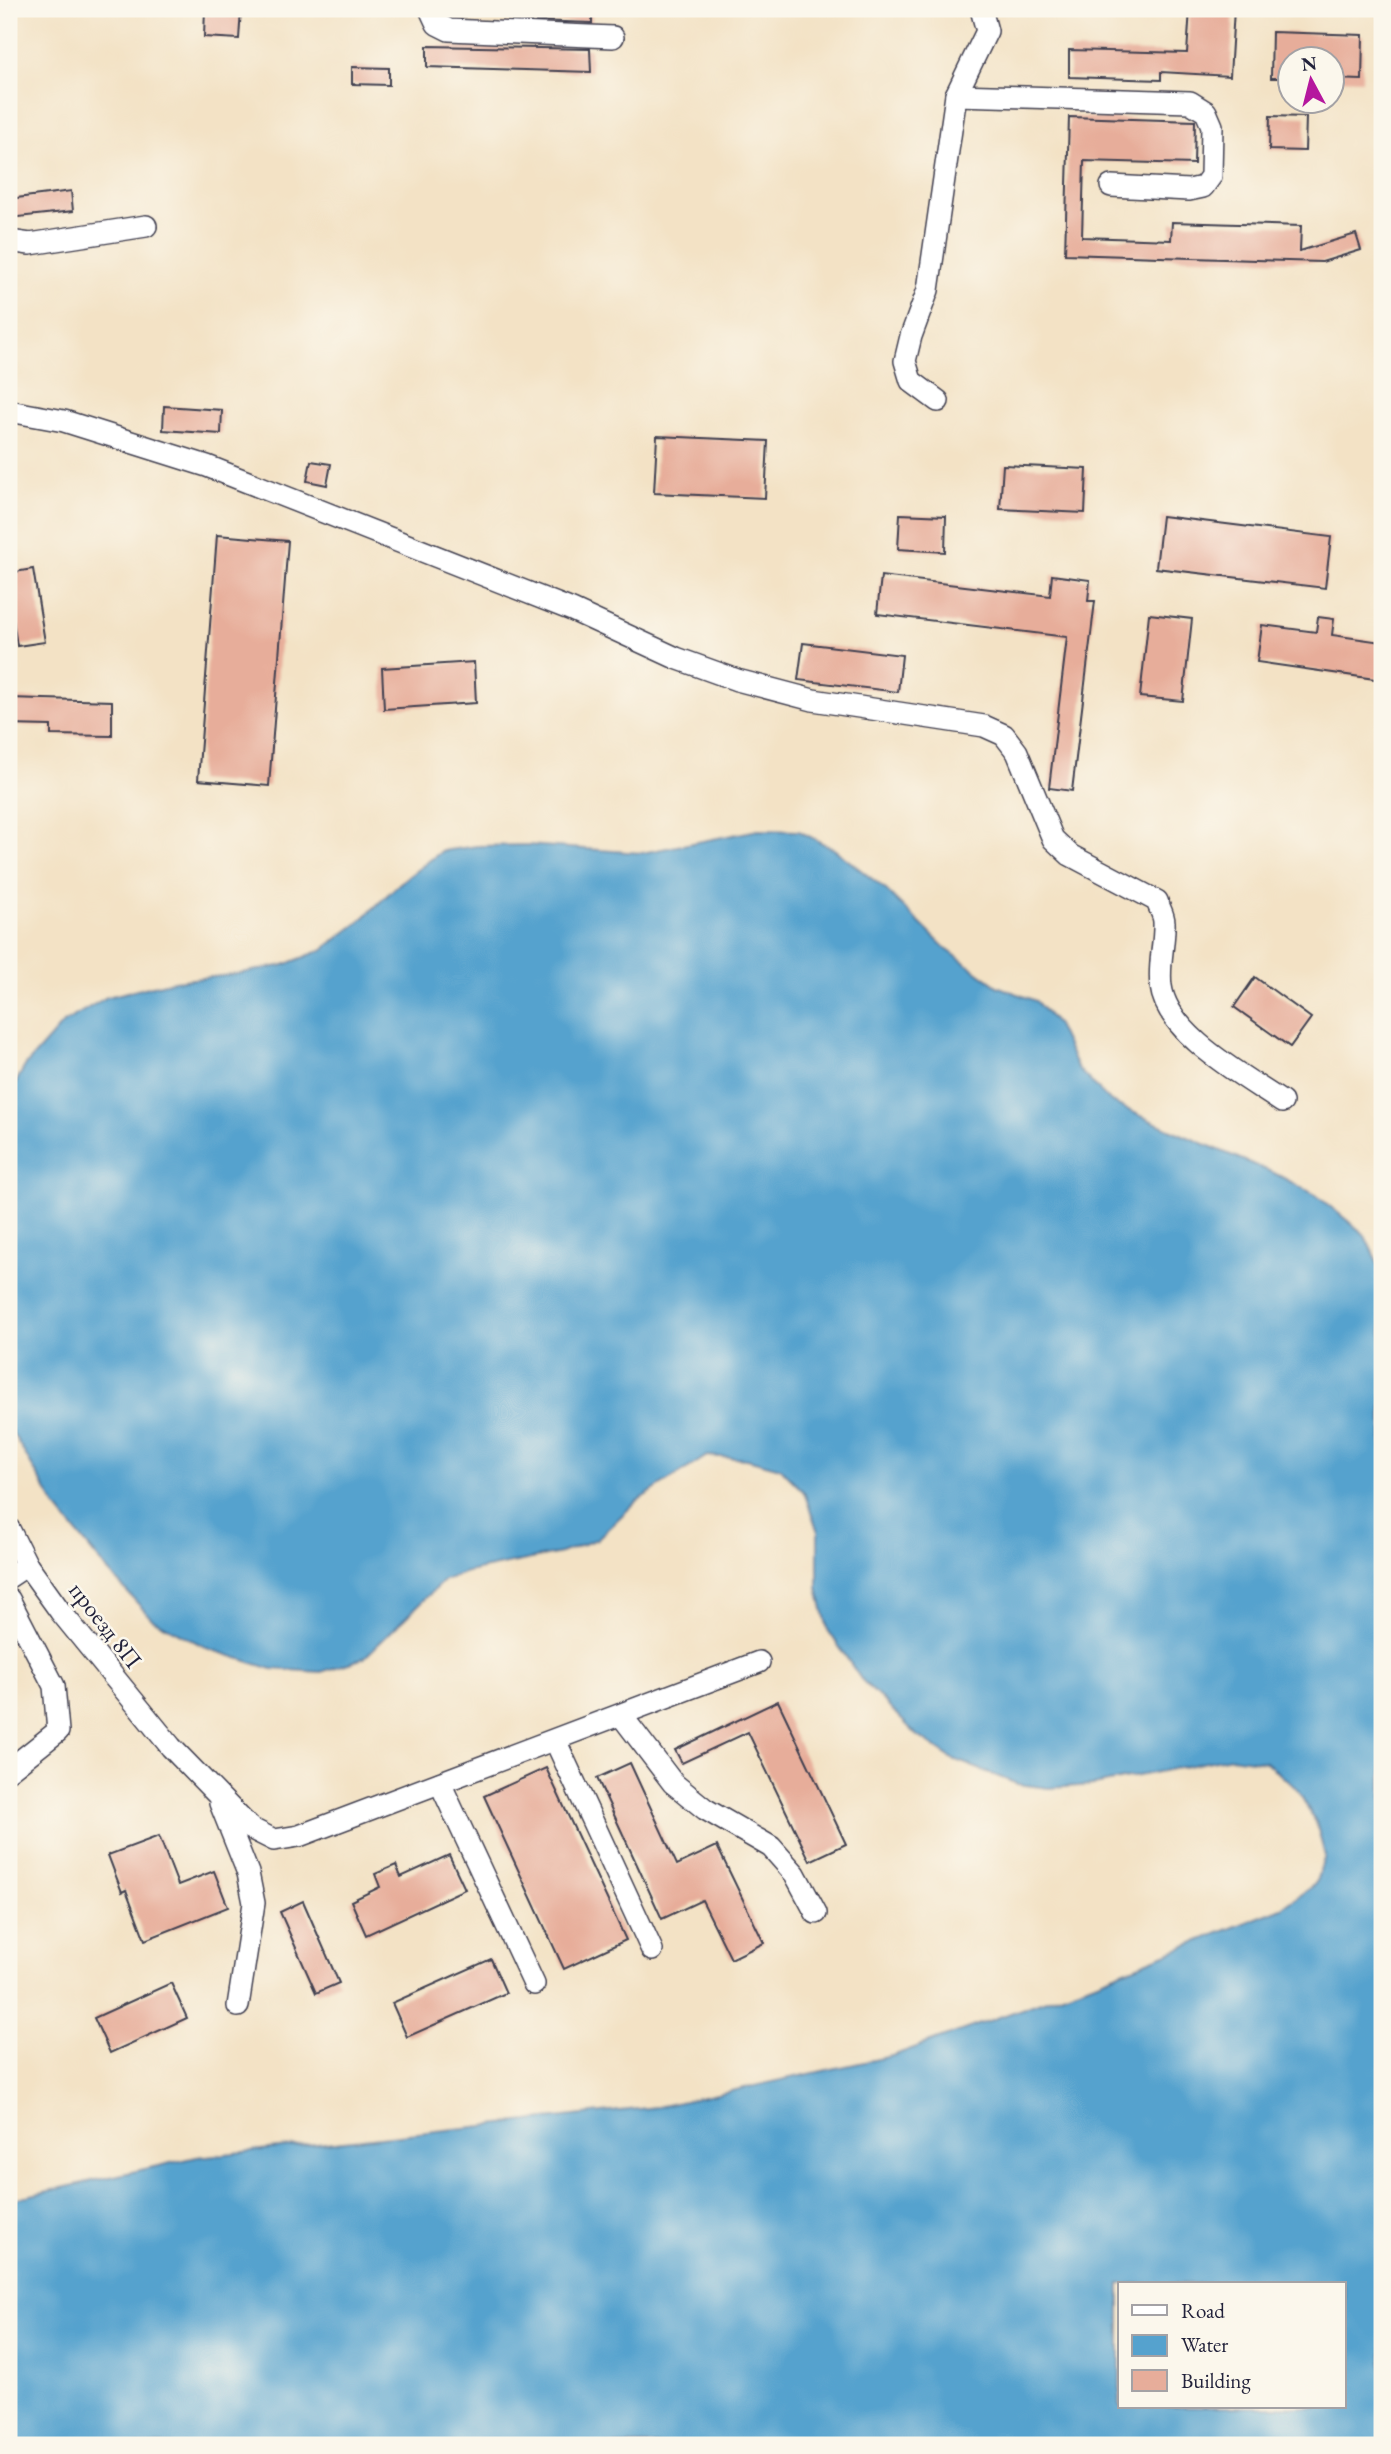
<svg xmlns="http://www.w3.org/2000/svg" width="1391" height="2454" font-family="'EB Garamond',serif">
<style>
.water{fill:#55a2ce;stroke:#3c6284;stroke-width:2;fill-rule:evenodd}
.building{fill:#e7ad9a}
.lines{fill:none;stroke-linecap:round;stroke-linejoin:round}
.minor-casing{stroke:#413f50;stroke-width:24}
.minor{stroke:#fff;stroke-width:21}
.labels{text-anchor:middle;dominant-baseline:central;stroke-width:5;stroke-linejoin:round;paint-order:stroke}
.street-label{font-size:24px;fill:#22223b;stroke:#fbf7ec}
</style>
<rect width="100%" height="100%" fill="#fbf7ec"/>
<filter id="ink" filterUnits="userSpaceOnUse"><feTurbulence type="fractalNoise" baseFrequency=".0143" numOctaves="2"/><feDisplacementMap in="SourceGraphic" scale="14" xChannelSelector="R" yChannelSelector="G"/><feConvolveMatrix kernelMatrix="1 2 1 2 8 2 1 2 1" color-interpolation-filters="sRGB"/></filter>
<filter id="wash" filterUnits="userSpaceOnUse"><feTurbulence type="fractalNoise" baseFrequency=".00686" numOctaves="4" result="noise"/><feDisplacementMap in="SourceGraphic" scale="28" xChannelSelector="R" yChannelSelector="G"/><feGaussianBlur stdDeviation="1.57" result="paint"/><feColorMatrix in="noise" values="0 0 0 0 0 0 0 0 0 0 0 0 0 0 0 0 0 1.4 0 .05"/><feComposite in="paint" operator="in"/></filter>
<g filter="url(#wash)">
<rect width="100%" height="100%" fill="#f3e2c5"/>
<path class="water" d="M758,830L799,831L834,849L885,889L945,948L997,986L1036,1001L1057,1025L1078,1069L1111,1102L1169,1129L1276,1174L1316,1195L1364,1234L1382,1272V2445H9V2200L197,2157L657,2107L892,2056L1082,1987L1282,1908L1315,1884L1325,1856L1316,1822L1297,1789L1266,1762L1231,1757L1094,1785L1049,1788L1017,1784L951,1758L917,1735L861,1679L828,1630L818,1588V1532L804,1492L780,1468L747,1459L707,1456L637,1501L597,1539L561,1553L467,1572L444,1580L364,1658L321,1672L272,1669L209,1649L152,1619L108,1571L56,1507L9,1427V1095L25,1066L63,1023L107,997L174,981L232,975L284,965L322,950L358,923L400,883L442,851L477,846L527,845L642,853ZM1120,2284H1344V2407H1120Z"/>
<g id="blocks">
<g class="building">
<path d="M205,9H241L239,39L204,37Z"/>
<path d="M537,9H592V23L536,21Z"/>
<path d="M1190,9H1234L1230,76L1161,72V80L1069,77V50L1187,53Z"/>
<path d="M1272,32L1363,35L1362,80L1332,79V60H1290V78H1271Z"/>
<path d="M427,46L590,49L591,72L427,67Z"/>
<path d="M352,67L389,68V85L352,84Z"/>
<path d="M1270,116L1306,117L1305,151L1269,150Z"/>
<path d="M1069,117L1195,121L1194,164L1084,161L1082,237L1171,240L1172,222L1301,226L1300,251L1356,234L1361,250L1322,262L1065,254Z"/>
<path d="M71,191L73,211L9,218V199Z"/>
<path d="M164,406L222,410L221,434L163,430Z"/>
<path d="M657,436L768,441L765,498L654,493Z"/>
<path d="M311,461L331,464L327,485L307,481Z"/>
<path d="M1003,465L1087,469L1085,513L1000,509Z"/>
<path d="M900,514L946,516L945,552L898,549Z"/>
<path d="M1162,516L1331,537L1325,588L1156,568Z"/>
<path d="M217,535L288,541L269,786L198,780Z"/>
<path d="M33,569L45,642L17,646L9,593V573Z"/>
<path d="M1052,575L1090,580L1088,601H1095L1072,791L1049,788L1067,637L877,614L881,576L1050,596Z"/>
<path d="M1149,614L1192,619L1183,701L1140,697Z"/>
<path d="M1318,617L1334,619L1332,635L1382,642V680L1257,662L1262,625L1316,632Z"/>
<path d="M803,643L902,655L898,692L798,680Z"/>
<path d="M474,662L476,703L384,709L382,668Z"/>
<path d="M9,698L112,701V736L51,735V726L9,725Z"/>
<path d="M1255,977L1311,1018L1290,1047L1234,1007Z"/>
<path d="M778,1701L846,1844L810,1861L748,1732L682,1763L675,1750Z"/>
<path d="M630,1763L677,1865L717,1846L764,1943L731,1959L702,1900L662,1919L597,1778Z"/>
<path d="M546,1768L626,1940L564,1969L484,1796Z"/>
<path d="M159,1836L178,1885L214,1871L228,1907L145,1940L126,1890L122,1892L108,1855Z"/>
<path d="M449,1855L465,1889L366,1935L351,1901L380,1887L375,1874L396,1865L401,1877Z"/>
<path d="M303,1901L339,1983L316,1993L280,1912Z"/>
<path d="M491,1959L506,1993L407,2037L392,2003Z"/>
<path d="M171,1983L187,2018L110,2053L94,2018Z"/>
</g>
</g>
</g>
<g filter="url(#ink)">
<use href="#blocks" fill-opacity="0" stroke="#413f50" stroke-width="2"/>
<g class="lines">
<defs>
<g id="minor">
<path d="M430,9L437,24L449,30L613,37"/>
<path d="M956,95L1190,102L1206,112L1212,126L1211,176L1203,187L1189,190L1111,186"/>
<path d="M9,241L30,244L146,226"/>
<path d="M938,401L911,381L905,361L911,336L928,290L956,95L987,31L981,9"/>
<path d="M9,411L64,421L207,466L572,610L676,658L737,680L813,700L984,726L1004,735L1017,752L1053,839L1070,855L1157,901C1159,908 1164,915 1164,922C1165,943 1158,965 1161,986C1167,1035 1244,1076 1282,1102"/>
<path d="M9,1529L27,1565L60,1611L171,1747L250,1828L274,1840L299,1836L759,1662"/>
<path d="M9,1577L27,1565"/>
<path d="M9,1599L54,1686L58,1731L9,1770"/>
<path d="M621,1715L673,1783L705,1809L771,1847L795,1874L816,1913"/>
<path d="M555,1740L652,1950"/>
<path d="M440,1783L534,1984"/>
<path d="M220,1803L248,1873L254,1903L238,2006"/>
</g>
</defs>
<use href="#minor" class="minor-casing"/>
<use href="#minor" class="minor"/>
</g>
</g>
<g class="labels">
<g class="street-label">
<text transform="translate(106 1625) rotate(52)">проезд 8П</text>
</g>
</g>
<rect width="1391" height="2454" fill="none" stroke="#fbf7ec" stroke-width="35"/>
<rect x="1118" y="2282" width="228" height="126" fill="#fbf7ec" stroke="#a4a2a5" stroke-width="2"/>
<rect x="1132" y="2305" width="35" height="10" fill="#ffffff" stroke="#a4a2a5" stroke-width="2"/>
<text x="1181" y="2318" font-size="21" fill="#22223b">Road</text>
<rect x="1132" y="2335" width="35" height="21" fill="#55a2ce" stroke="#a4a2a5" stroke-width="2"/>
<text x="1181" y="2352" font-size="21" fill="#22223b">Water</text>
<rect x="1132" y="2370" width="35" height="21" fill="#e7ad9a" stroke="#a4a2a5" stroke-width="2"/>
<text x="1181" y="2388" font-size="21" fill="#22223b">Building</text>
<g transform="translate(1311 80) rotate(353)"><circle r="33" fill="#fbf7ec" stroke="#a4a2a5" stroke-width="2"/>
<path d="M0-5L12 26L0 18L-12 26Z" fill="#b5179e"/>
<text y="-10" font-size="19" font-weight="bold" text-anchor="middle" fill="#22223b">N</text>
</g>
</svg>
